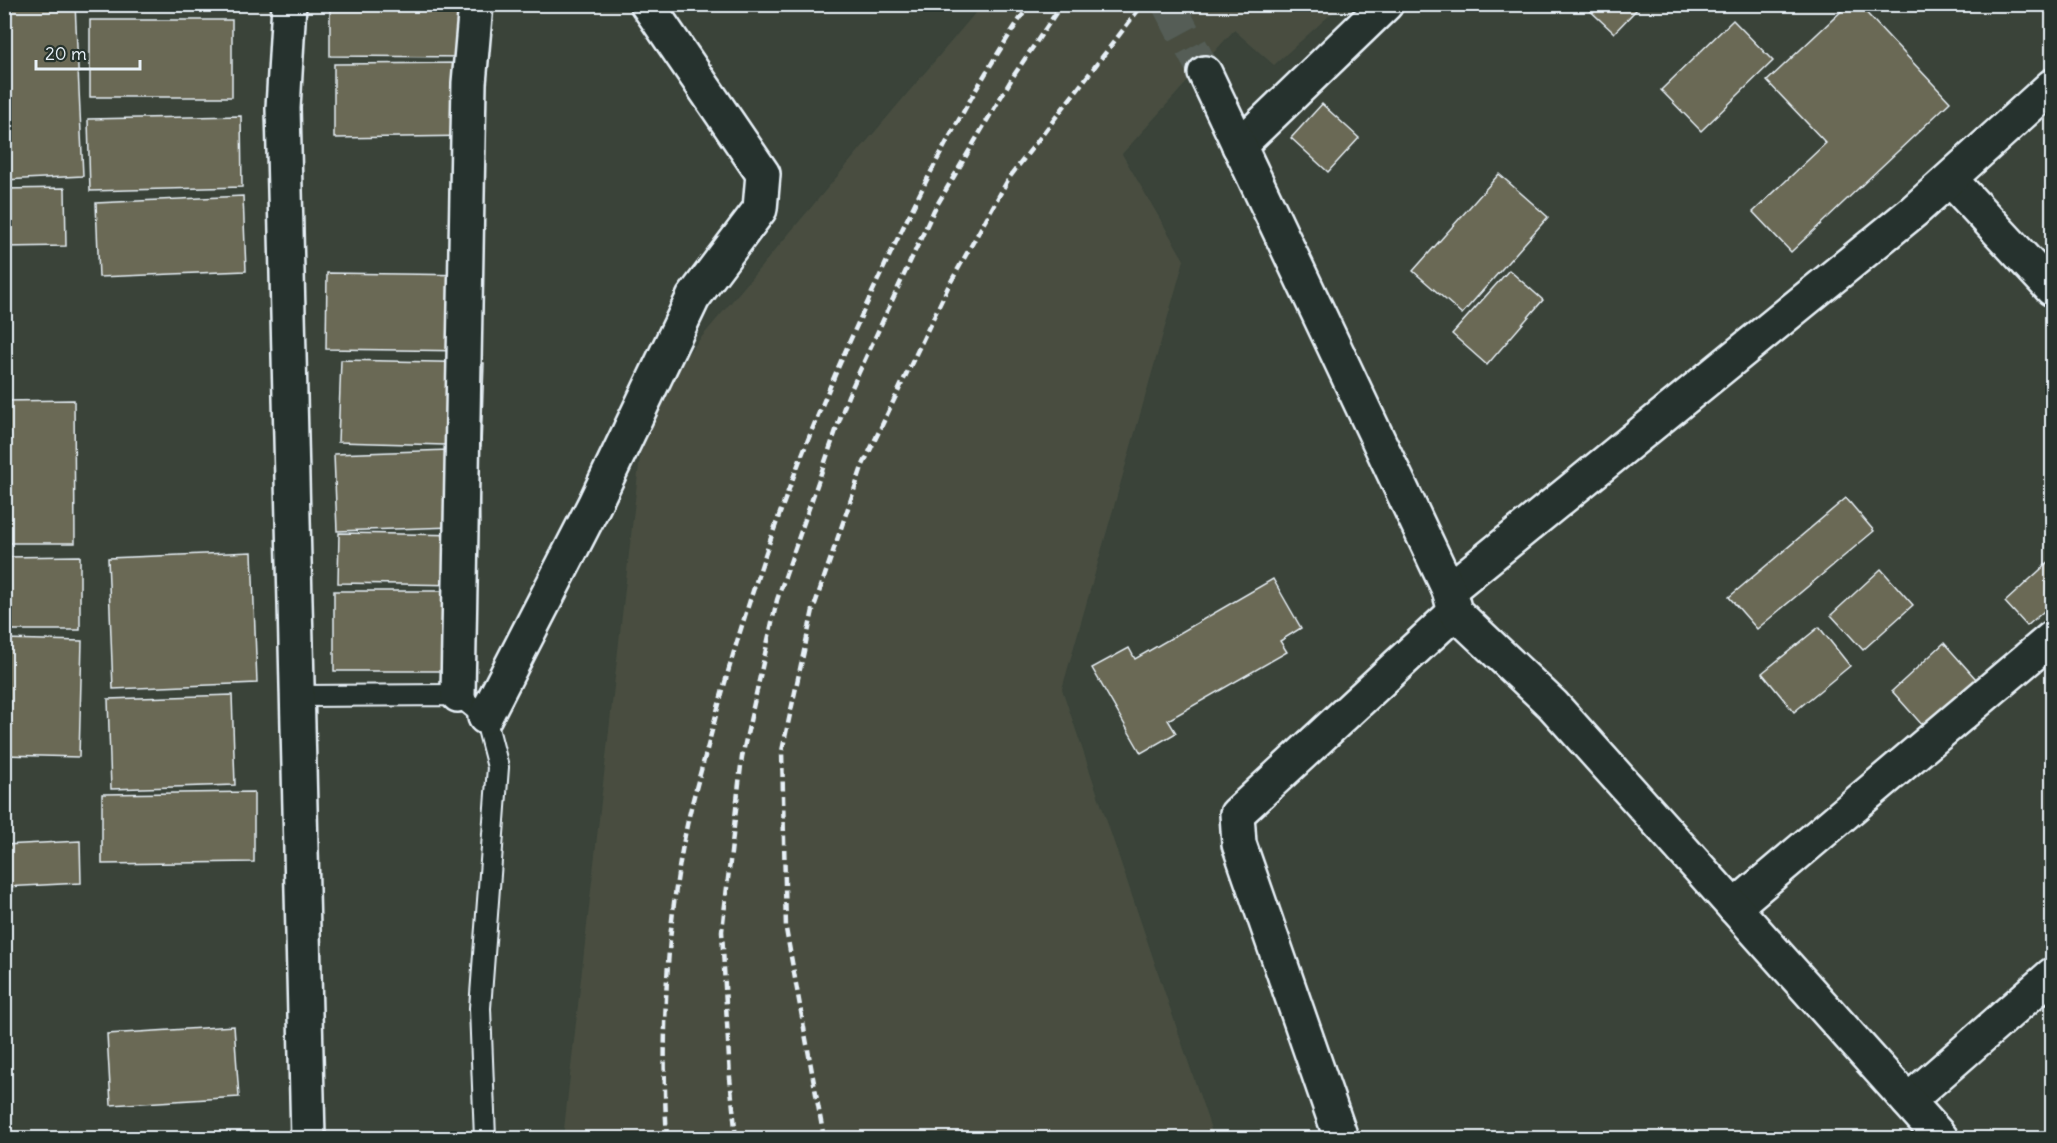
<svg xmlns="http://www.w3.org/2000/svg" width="2057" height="1143" font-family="Delius,sans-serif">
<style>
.built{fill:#484e41}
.building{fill:#6a6954;stroke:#e8f1f8;stroke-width:1.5}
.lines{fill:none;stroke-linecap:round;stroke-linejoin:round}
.secondary-tunnel{stroke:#545d56;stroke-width:33;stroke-dasharray:33 16;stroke-linecap:butt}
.lane-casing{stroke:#e8f1f8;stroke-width:24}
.street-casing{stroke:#e8f1f8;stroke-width:38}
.secondary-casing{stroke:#e8f1f8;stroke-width:38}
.lane{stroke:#26332d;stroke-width:20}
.street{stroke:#26332d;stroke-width:33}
.secondary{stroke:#26332d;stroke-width:33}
.rail{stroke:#e8f1f8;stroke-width:4.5;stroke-dasharray:9 4.5;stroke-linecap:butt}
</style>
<rect width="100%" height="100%" fill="#3a4339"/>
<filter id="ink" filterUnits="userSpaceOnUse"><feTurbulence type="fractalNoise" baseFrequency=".0167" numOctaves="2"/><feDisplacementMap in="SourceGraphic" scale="12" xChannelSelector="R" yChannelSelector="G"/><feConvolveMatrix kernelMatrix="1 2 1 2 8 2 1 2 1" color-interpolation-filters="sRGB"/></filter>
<g filter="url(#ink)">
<path class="built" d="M982,5H1341L1274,65L1234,30L1122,154L1184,260L1062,689L1214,1138H563L646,403Z"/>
<g class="building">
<path d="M4,4H75L83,176L4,180Z"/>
<path d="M330,4H476L475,57L330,56Z"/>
<path d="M1583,4H1632L1637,9L1614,33Z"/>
<path d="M1849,4H1858L1950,102L1791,252L1753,212L1826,143L1767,81Z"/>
<rect x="90" y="20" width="142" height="77"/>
<path d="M1733,20L1773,61L1701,131L1661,90Z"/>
<path d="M470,63L471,136L334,138V64Z"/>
<path d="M1322,104L1359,138L1328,172L1291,138Z"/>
<path d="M241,116L242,187L90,191L88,119Z"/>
<path d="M1499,174L1548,217L1462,314L1413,271Z"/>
<path d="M65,188L66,246L4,247V189Z"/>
<path d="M243,196L246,271L99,277L96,203Z"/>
<path d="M1509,270L1543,300L1487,365L1452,334Z"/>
<path d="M327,273L472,275L471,351L326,349Z"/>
<path d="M341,360L484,363L481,446L338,442Z"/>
<path d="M74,400L75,543H4V401Z"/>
<path d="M478,449L480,526L337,531L334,454Z"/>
<path d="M1846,498L1874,531L1757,629L1729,597Z"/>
<path d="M339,533L464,535L463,585L338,583Z"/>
<path d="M252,552L257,683L113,689L108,558Z"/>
<path d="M80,556V630H4V557Z"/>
<path d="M2052,559V604L2027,626L2005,602Z"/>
<path d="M1881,569L1913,605L1863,650L1831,615Z"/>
<path d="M1273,579L1301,628L1280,641L1287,652L1168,720L1176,733L1141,753L1092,668L1129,648L1135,659Z"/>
<path d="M334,591H444L443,671H334Z"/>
<path d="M1819,627L1850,666L1794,712L1762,673Z"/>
<path d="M4,639L82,641L79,757L4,755Z"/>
<path d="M1944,643L1976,679L1924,727L1892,691Z"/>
<path d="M232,695L235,785L111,789L108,699Z"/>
<path d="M254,792V862L102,864V794Z"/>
<path d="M80,841L81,883L4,887V845Z"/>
<path d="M234,1026L239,1097L111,1105L107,1034Z"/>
</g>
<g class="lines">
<path class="secondary-tunnel" d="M1168,4L1205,73"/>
<defs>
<path id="lane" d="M297,696L458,695L485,717L498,767L480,1008L485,1138"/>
<g id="street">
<path d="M289,4L283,108L308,1138"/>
<path d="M1239,146L1386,4"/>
<path d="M1951,180L2052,289"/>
<path d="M1449,590L1914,211L2052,86"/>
<path d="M458,695L469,83L476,4"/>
<path d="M485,717L594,505L693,298L760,209L763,174L647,4"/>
<path d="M1734,907L2052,638"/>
<path d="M1908,1101L2052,975"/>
<path d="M1341,1138L1239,844L1237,814L1455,612"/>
</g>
<path id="secondary" d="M1205,73L1449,590L1455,612L1553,705L1941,1138"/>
</defs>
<use href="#lane" class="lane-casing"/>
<use href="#street" class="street-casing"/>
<use href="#secondary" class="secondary-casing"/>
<use href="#lane" class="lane"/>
<use href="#street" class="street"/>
<use href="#secondary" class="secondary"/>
<g class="rail">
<path d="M667,1138C661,1041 666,926 686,830C692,800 701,771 709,742C748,589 803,440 870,297C917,196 967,96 1030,4"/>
<path d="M736,1138L730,1078L722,931L742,757L777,600L848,396L934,210L1014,75L1062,4"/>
<path d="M824,1138L786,929L782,751L813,610L862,467L948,287L1009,178L1143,4"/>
</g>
</g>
</g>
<rect width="2057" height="1143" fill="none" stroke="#26332d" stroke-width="24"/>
<rect x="12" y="12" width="2033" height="1119" fill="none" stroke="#e8f1f8" stroke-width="2" filter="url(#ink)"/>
<path d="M36 60v9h104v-9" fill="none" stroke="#e8f1f8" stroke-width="3"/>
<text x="45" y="60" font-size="18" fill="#e8f1f8" stroke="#26332d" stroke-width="4.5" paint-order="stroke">20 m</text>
</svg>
